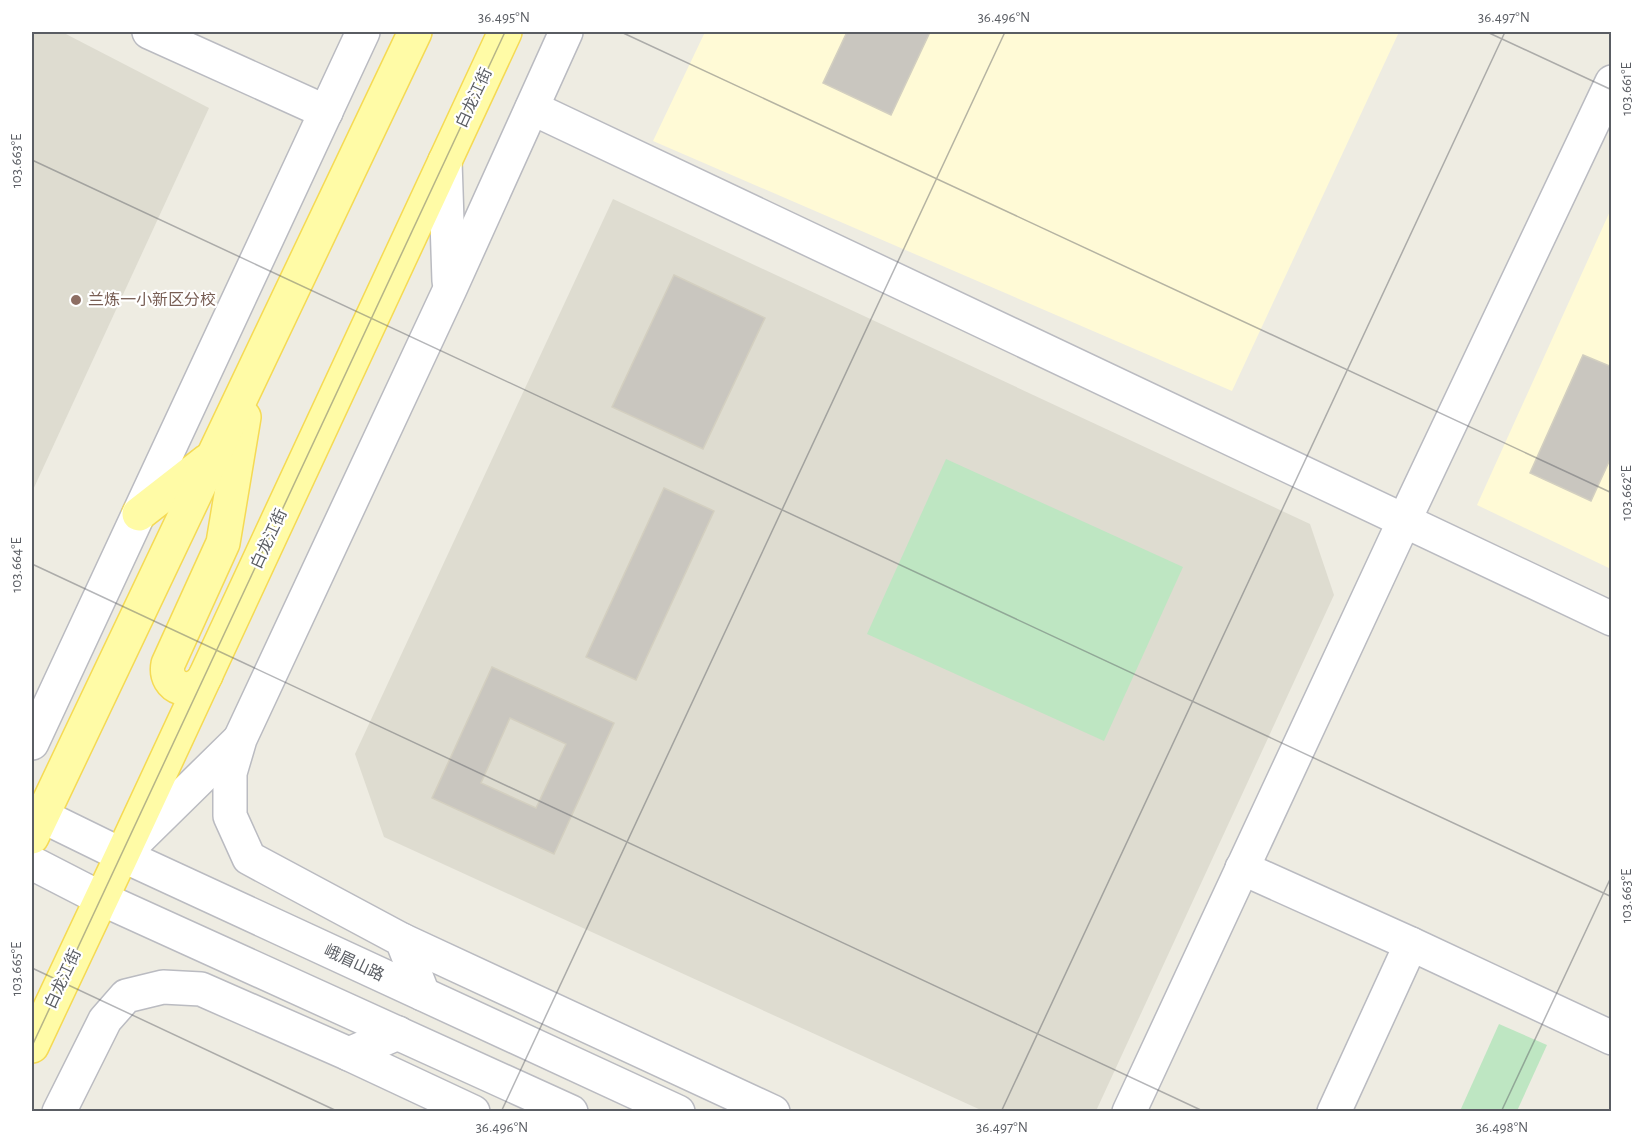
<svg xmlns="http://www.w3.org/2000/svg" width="1643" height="1143" font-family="'Alegreya Sans','Noto Sans SC',sans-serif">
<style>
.commercial{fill:#fffad6}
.education{fill:#dedcd0}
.pitch{fill:#bee6c2}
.building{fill:#c9c6bf;stroke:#d3cfc0;stroke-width:1.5;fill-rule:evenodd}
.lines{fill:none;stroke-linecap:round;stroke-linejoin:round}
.minor-casing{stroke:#babbc1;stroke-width:36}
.major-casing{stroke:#f5da54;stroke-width:36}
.minor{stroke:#fff;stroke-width:33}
.major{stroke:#fffba6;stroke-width:33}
.ticks{fill:none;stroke:#5a5d63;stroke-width:1.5;stroke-opacity:0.45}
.education-dot{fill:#8d6e63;stroke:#fff;stroke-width:2}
.labels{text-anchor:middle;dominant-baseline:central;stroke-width:4.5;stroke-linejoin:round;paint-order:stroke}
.street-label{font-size:16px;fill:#5a5d63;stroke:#fff}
.education-label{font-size:16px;fill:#785e54;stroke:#fff;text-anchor:start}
.neatline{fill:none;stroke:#5a5d63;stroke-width:2}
.ticks-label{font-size:15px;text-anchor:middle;fill:#5a5d63}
</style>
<rect width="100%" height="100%" fill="#eeece2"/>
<g class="commercial">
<path d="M705,32H1399L1232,391L653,141Z"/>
<path d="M1611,209V569L1477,505Z"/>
</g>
<g class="education">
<path d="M32,32H62L209,108L32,492Z"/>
<path d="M613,199L1310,524L1334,595L1096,1111H983L384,837L355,754Z"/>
</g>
<g class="pitch">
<path d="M946,459L1183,567L1104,741L867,634Z"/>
<path d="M1499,1024L1547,1045L1517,1111H1460Z"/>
</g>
<g class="building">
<path d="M847,32H930L891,115L823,83Z"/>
<path d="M674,275L765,318L703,449L612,407Z"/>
<path d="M1583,355L1612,367V455L1591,501L1530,473Z"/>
<path d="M664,488L714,511L636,680L586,657Z"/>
<path d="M492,667L614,723L554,854L432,798ZM510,718L566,744L536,808L481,783Z"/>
</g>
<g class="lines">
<defs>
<g id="minor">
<path d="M149,32L326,112"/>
<path d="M532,108L1612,619"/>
<path d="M445,161L449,281"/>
<path d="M32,743L363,32"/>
<path d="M32,811L122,855L678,1112"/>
<path d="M123,854L238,741"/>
<path d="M32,863L100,898L571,1112"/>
<path d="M1242,868L1411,944L1612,1038"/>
<path d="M402,940L773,1112"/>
<path d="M423,994L402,940L249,858L230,816V773L240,739L450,289L566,32"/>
<path d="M349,1054L473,1112"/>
<path d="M59,1112L105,1020L126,996L163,987L201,989L349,1054L398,1033"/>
<path d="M1129,1112L1404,521L1612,82"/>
<path d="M1334,1112L1411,944"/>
</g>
<g id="major">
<path d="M139,514L207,461"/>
<path d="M206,675C194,699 163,689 168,664L223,543L244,417"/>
<path d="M32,837L415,32"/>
<path d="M32,1046L122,855L505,32"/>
</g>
</defs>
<use href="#minor" class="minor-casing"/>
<use href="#major" class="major-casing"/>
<use href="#minor" class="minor"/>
<use href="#major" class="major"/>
</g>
<path class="ticks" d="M621,32L1612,493M1487,32L1612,90M32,160L1612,897M32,564L1205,1112M32,968L339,1112M32,1046L505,32M501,1112L1005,32M1001,1112L1505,32M1501,1112L1612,875"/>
<circle class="education-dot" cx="76" cy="300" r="6"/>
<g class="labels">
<g class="street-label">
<text transform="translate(474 98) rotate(-65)">白龙江街</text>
<text transform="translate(269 539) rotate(-65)">白龙江街</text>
<text transform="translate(354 963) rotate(25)">峨眉山路</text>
<text transform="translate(63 979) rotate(-65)">白龙江街</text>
</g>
<g class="education-label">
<text x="88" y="300">兰炼一小新区分校</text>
</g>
</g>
<rect width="1643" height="1143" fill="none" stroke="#ffffff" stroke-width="66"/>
<rect x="33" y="33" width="1577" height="1077" class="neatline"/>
<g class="ticks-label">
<text x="504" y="22">36.495°N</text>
<text x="1004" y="22">36.496°N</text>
<text x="1504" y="22">36.497°N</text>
<text transform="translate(1626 89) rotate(-90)" y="5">103.661°E</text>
<text transform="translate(16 161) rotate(-90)" y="5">103.663°E</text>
<text transform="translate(1626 493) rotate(-90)" y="5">103.662°E</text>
<text transform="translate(16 565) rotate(-90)" y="5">103.664°E</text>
<text transform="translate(1626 896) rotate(-90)" y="5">103.663°E</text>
<text transform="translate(16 969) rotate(-90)" y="5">103.665°E</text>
<text x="502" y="1132">36.496°N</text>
<text x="1002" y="1132">36.497°N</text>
<text x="1502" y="1132">36.498°N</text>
</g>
</svg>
